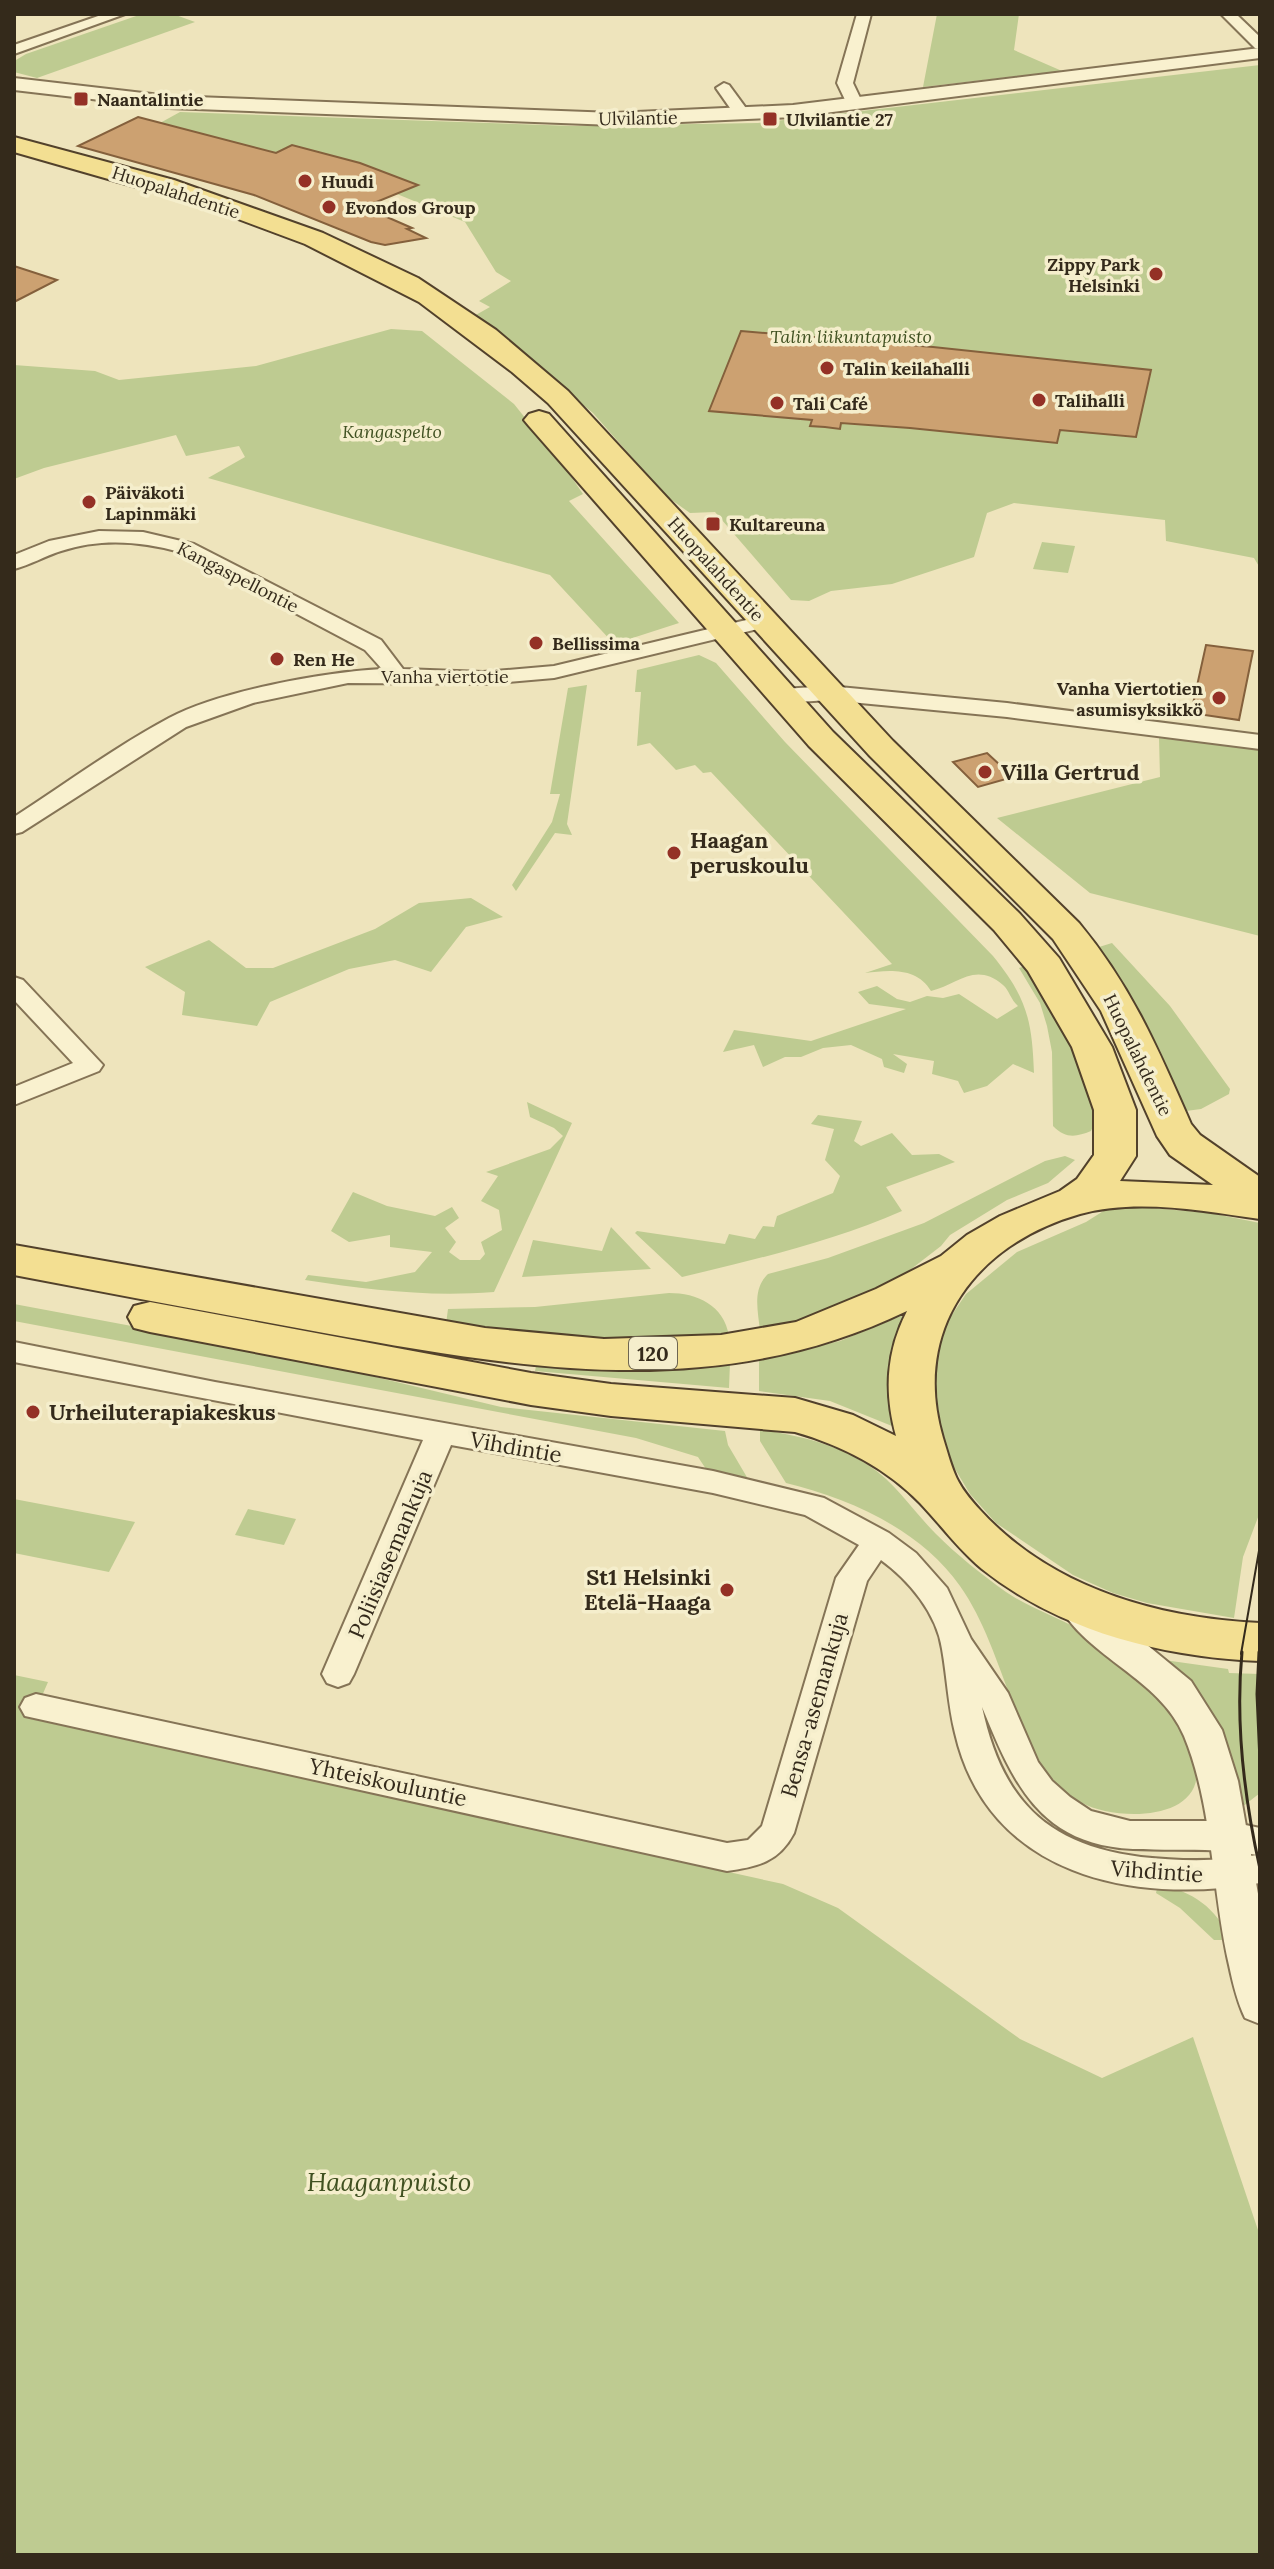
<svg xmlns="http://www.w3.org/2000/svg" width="1274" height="2569" font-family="Lora,serif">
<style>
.green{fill:#becb91}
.building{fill:#cca171;stroke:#84603c;stroke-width:2}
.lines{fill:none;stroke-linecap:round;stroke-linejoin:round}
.minor-casing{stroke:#857456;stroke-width:4}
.tertiary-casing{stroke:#857456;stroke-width:4}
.primary-casing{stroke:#52412b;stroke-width:4}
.minor{fill:#f9f1cf;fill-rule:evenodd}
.tertiary{fill:#f9f1cf;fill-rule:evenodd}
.primary{fill:#f3df92;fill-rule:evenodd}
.tram-far1{stroke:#342a1b;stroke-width:2}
.tram{stroke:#342a1b;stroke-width:3}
.poi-dot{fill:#943126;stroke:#f5eecc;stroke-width:3}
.labels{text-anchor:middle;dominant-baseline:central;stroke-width:7;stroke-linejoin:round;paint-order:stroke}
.far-poi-label{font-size:18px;font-weight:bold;fill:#342a1b;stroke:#f5eecc;text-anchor:start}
.far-street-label{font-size:18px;fill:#342a1b;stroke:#f5eecc}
.far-park-label{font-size:18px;font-style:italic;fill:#405121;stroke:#f5eecc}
.shield{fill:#f5eecc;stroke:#6e6550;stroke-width:2}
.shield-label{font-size:20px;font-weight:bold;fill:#342a1b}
.poi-label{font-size:22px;font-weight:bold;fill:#342a1b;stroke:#f5eecc;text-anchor:start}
.street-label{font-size:22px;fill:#342a1b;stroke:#f5eecc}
.near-park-label{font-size:26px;font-style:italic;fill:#405121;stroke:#f5eecc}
</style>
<rect width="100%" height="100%" fill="#eee4bc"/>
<g class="green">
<path d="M142,14H173L195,22L37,78L14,72L16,60L26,54Z"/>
<path d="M937,14H1019L1014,50L1062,71L923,87Z"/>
<path d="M1260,65V568L1254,558L1166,541L1165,520L1014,503L987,513L974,557L892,584L831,591L809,601L791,600L715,512L690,513L666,496L593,413L474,316L490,307L479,301L511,281L496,272L465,222L397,194L416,186L360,163L292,145L276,153L160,123L180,112L573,126L758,123Z"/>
<path d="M391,329L422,331L514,404L566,469L583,494L569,501L679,623L614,644L550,575L208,478L245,457L239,446L186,456L176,435L44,468L14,479V365L95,371L119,380L256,366Z"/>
<path d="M1042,542L1075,546L1068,573L1033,569Z"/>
<path d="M699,655L716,663L785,742L993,956C1027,998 1032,1020 1034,1073L1013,1064L987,1086L964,1093L958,1081L932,1074L934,1061L893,1054L907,1064L904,1073L884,1067L882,1059L851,1045L823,1048L801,1057H785L763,1067L754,1045L723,1052L734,1030L811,1041L906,1009L869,1004L858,992L877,986L897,999L910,1002L927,996L943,998L959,994L997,1019L1018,1006C1011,1000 1009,990 1003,985C975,961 957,985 931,991C917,967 889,970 865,973L892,964L711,772L703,773L695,765L676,770L650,743L637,746L641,692H635L637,670Z"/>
<path d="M587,685L567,824L572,835L555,833L516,891L512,885L552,822L560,794H550L568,688Z"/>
<path d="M1159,738L1260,749V936L1090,893L997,818L1160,777Z"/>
<path d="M471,898L503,917L466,927L431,972L395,960L349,969L270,1002L257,1026L182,1015L185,992L145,967L209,940L246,968H273L375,929L419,903Z"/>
<path d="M1112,943L1170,1006L1230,1089L1229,1094L1201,1109L1186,1111L1160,1051L1099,947Z"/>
<path d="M1025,966L1068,1032L1097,1117L1091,1131C1076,1137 1066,1139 1053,1126L1052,1052L1047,1026L1040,1003L1019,968Z"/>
<path d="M527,1102L572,1123L494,1292C428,1297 370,1290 305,1280L308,1275L366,1282L415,1272L432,1252L390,1247V1235L349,1242L331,1231L353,1192L387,1206L435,1216L452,1207L459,1218L445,1228L456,1242L449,1252L460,1260H480L485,1254L481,1242L502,1230L499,1210L481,1201L498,1176L486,1172L550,1149L563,1136L554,1128L530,1117Z"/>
<path d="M818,1115L862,1121L854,1141L861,1146L892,1133L912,1155L939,1154L955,1162L886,1187L902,1211C831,1242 757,1259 682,1277L635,1233L637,1231L725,1244L729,1234L755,1239L763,1226L774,1227L777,1216L833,1193L840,1176L825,1160L834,1129L811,1124Z"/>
<path d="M1065,1156L1075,1160L1048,1183L1007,1200L950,1235L941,1246L897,1280L821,1317L760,1331C758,1311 752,1289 768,1274L828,1258L924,1223L1045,1161Z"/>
<path d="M1140,1207L1210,1213L1260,1223V1512L1243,1557L1234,1618L1147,1603L1113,1593L1073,1575L996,1523L970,1494L946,1454L930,1378L945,1325L966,1294L1017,1252L1086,1222L1105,1210Z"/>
<path d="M611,1227L651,1269L522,1277L533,1240L602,1251Z"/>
<path d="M669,1293C697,1293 724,1305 729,1336L633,1341L548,1337L446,1324L448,1309L535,1307Z"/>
<path d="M14,1304L271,1352L501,1407L725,1431L728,1445L748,1479L708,1472L698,1457L636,1438L14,1321Z"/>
<path d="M901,1316L906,1318L892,1426L830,1401L759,1391V1360L840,1341Z"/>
<path d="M537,1362L678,1367L730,1363L729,1388L535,1371Z"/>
<path d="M760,1430C798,1435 836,1444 868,1465C897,1484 912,1510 936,1534C957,1555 981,1574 1006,1592C1032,1610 1065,1619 1091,1637C1109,1650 1125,1666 1142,1680C1152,1688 1168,1697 1174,1708C1180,1717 1196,1760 1197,1770C1199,1823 1113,1820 1082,1803C1043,1782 1028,1741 1012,1701C997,1662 984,1620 960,1586C921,1530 849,1498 786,1483L760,1441Z"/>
<path d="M14,1499L135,1522L109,1572L14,1553Z"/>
<path d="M248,1509L296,1519L284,1545L235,1535Z"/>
<path d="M1164,1660L1228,1669L1229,1673L1260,1674V1793L1237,1811Z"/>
<path d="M14,1675L48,1682L32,1719L783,1884L838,1908L1020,2039L1102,2078L1193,2037L1260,2236V2555H14Z"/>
<path d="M1158,1884C1194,1892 1215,1907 1231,1940H1214L1180,1908L1156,1893Z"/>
</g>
<g class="building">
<path d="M138,117L276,153L292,145L360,163L418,185L364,207L412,228L407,229L426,238L385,245L371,242L254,195L78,146Z"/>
<path d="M14,266L57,280L14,302Z"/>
<path d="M741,331L933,347L1151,370L1136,437L1060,430L1057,443L910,428L841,423L840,429L825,427L810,426L812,420L709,411Z"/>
<path d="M1206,645L1253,651L1239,720L1191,713Z"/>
<path d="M987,753L1013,777L978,787L953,762Z"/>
</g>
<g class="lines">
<defs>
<g id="minor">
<path d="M104,14H125L14,54V45Z"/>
<path d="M857,14H871L853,83L863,104L855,109L847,104L837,83Z"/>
<path d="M1221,14H1236L1260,37V49L1255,48Z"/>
<path d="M724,83L729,85L751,115L749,118H737L716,88Z"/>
<path d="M99,531L143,532L194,544L381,640L403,669L483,672L554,666L763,616L773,622L770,626L554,678L483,684L348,683L253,703L186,727L22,832L14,834V817C65,784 115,747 169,718C220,691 324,672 382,669L365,650L180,552C141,541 100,538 61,551C45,556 30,565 14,569V555L49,541Z"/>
<path d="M829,686L1007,703L1260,735V749L1007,717L829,700L783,703L772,696L783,689Z"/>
<path d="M14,977L23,980L103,1065L99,1071L14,1105V1087L73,1063L14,1000Z"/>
<path d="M14,1342L215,1382L713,1471L824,1498L889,1533L916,1553L947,1588L971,1639L1008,1693L1038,1762L1052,1781L1070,1797L1091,1811L1130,1821H1226L1260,1828V1883C1133,1905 988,1876 955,1733C948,1705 947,1677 942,1649C937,1614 909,1580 881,1560L867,1581L794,1833C779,1862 757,1867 727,1871L25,1716L20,1707L25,1698L36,1694L727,1843L748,1840L762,1826L836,1578L859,1545L805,1515L713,1493L451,1445L354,1674L349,1683L338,1687L327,1683L322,1674L423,1440L14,1362ZM982,1707C1013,1782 1039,1845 1133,1849C1175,1851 1215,1847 1257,1855C1219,1862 1179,1861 1141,1857C1046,1845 1002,1800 982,1707Z"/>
</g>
<g id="tertiary">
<path d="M1260,48V58L793,117L614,125L169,108L14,90V78L169,96L614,113L793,105Z"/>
<path d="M1077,1589L1090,1594L1129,1630L1191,1681L1222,1730L1238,1781L1260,1905V2024L1245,2018C1237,2001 1233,1984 1229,1965C1212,1892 1213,1806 1184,1736C1160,1678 1087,1658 1058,1604L1064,1594Z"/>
</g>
<path id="primary" d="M14,137L174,180L323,233L418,278L496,330L568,391L893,741L1079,923C1132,987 1158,1049 1191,1124L1200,1135L1260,1177V1219C1203,1211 1137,1198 1080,1214C975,1244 911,1330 943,1438C954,1474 955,1483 981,1511C1053,1589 1158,1618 1260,1623V1661C1162,1657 1060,1631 982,1569C958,1549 941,1525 920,1503C886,1468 841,1445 795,1432L611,1416L531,1405L150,1332L134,1328L128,1317L134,1306L150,1302L531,1373L611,1384L795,1398L853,1415L896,1436C884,1392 886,1352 907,1311C716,1403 525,1369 324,1333C221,1314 117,1295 14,1275V1245L485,1328L604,1339L721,1335L796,1322L876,1289L941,1256L967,1235L1000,1216L1060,1191L1077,1179L1094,1155V1110L1072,1047L1028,971L994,930L809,746L529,426L524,420L529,414L539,411L549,414L833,732L1020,914L1059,958L1112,1047L1136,1110V1156L1120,1181L1213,1185L1170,1155L1157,1136L1101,1011L1053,939L869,755L548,403L512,372L419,302L305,244L206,207L14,152Z"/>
</defs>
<use href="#minor" class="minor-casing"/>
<use href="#tertiary" class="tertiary-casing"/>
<use href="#primary" class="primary-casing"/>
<use href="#minor" class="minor"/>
<use href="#tertiary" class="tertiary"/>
<use href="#primary" class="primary"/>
<g class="tram-far1">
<path d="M1241,1654L1260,1545"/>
<path d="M1259,1654L1260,1640"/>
</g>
<g class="tram">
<path d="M1242,1652C1235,1725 1244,1797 1260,1869"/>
<path d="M1259,1652L1257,1694L1260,1761"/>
</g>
</g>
<g class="poi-dot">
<rect x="73" y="91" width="16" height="16" rx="4"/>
<rect x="762" y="111" width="16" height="16" rx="4"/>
<circle cx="305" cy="181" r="8"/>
<circle cx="329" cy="207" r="8"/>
<circle cx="1156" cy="274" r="8"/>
<circle cx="827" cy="368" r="8"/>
<circle cx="1039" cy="400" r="8"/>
<circle cx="777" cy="403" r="8"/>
<circle cx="89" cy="502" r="8"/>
<rect x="705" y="516" width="16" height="16" rx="4"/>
<circle cx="536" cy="643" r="8"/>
<circle cx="277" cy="659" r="8"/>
<circle cx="1219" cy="698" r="8"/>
<circle cx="985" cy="772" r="8"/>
<circle cx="674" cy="853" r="8"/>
<circle cx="33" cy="1412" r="8"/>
<circle cx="727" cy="1590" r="8"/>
</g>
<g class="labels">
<g class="far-poi-label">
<text x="97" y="99">Naantalintie</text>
<text x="786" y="119">Ulvilantie 27</text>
<text x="321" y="181">Huudi</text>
<text x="345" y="207">Evondos Group</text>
<text x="1140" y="264" text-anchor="end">Zippy Park<tspan x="1140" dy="21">Helsinki</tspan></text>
<text x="843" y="368">Talin keilahalli</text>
<text x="1055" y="400">Talihalli</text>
<text x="793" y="403">Tali Café</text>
<text x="105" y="492">Päiväkoti<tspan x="105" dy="21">Lapinmäki</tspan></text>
<text x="729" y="524">Kultareuna</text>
<text x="552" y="643">Bellissima</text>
<text x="293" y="659">Ren He</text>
<text x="1203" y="688" text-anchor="end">Vanha Viertotien<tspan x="1203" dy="21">asumisyksikkö</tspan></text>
</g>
<g class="far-street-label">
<text transform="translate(638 118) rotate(-1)">Ulvilantie</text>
<text transform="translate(176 192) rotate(18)">Huopalahdentie</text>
<text transform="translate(716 569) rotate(48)">Huopalahdentie</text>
<text transform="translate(238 577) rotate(27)">Kangaspellontie</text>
<text x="445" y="676">Vanha viertotie</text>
<text transform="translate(1138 1055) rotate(64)">Huopalahdentie</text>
</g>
<g class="far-park-label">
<text x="851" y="336">Talin liikuntapuisto</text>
<text x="392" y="431">Kangaspelto</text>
</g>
<rect class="shield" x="629" y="1337" width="48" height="32" rx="6"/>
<g class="shield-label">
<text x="653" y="1353">120</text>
</g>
<g class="poi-label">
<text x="1001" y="772">Villa Gertrud</text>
<text x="690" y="840">Haagan<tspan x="690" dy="25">peruskoulu</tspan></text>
<text x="49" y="1412">Urheiluterapiakeskus</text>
<text x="711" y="1577" text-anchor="end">St1 Helsinki<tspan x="711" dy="25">Etelä-Haaga</tspan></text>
</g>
<g class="street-label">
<text transform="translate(516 1447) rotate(10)">Vihdintie</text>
<text transform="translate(390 1554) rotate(-67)">Poliisiasemankuja</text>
<text transform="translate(814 1705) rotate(-74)">Bensa-asemankuja</text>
<text transform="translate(388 1782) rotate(12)">Yhteiskouluntie</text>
<text transform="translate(1157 1871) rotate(4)">Vihdintie</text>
</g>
<g class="near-park-label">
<text x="389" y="2181">Haaganpuisto</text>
</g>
</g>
<rect width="1274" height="2569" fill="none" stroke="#342a1b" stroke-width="32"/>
</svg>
